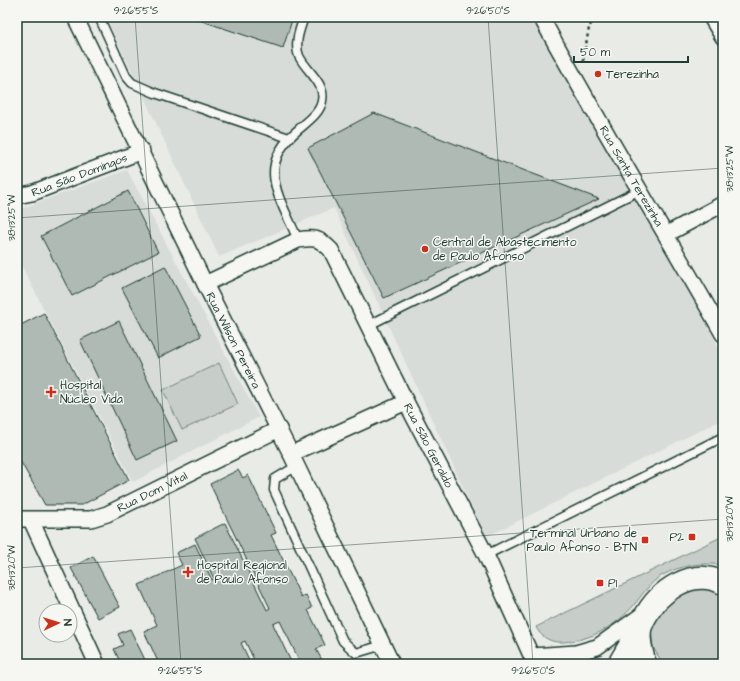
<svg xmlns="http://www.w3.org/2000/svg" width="740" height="681" font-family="'Architects Daughter',sans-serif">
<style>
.built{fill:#d8dcd8}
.green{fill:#c7cec9;stroke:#73867e}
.building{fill:#b0bab5;stroke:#1f3d34}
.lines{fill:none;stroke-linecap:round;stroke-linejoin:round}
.lane-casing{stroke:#1f3d34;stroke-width:11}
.street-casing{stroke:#1f3d34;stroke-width:18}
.primary-casing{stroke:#1f3d34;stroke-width:25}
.path{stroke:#1f3d34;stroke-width:2.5;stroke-dasharray:3 3;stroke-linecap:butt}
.lane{stroke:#f6f6f2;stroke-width:8}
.street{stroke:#f6f6f2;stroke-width:15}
.primary{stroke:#f6f6f2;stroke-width:22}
.ticks{fill:none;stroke:#1f3d34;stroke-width:1;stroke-opacity:0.45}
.poi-dot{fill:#c8321e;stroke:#f6f6f2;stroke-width:1.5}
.labels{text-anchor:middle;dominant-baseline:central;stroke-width:3;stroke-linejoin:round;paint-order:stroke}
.poi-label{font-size:12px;fill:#1f3d34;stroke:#f6f6f2;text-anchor:start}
.street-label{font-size:12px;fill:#1f3d34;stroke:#f6f6f2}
.neatline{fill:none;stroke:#1f3d34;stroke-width:1.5}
.ticks-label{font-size:10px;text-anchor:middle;fill:#1f3d34}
</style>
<rect width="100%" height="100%" fill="#e9ebe7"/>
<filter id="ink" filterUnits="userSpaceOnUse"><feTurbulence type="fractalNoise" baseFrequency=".025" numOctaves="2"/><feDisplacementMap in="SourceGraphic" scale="8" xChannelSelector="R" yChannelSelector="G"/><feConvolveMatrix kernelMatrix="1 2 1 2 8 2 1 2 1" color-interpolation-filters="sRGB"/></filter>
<g filter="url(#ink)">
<g class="built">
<path d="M106,17H541L723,355V419L486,537L334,208L219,257Z"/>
<path d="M127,170L259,417L133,482L17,257V210Z"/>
</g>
<g class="green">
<path d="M219,363L238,404L182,430L163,390Z"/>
<path d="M723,536V565C702,562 680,565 661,576C650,583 642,595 634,605C616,626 592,640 563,642C552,643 541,638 536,627Z"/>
<path d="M705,586L723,594V664H663L653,647L651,629L656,613L671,597Z"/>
</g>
<g class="building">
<path d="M190,17H293L283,48Z"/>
<path d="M374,113L599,199L384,298L308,148Z"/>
<path d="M128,191L158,252L72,296L41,236Z"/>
<path d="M165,266L201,336L158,358L122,288Z"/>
<path d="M44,313L129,480L82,505H45L18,457L17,458V327Z"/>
<path d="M119,321L177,441L137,460L80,340Z"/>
<path d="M238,470L243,478L248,475L276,533L271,535L301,597L306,595L312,608L308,610L325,645L316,649L324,664H301L280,621L273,624L292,664H256L245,641L241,643L251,664H159L144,631L157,625L139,585L182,565L176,553L195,544L212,580L214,579L195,538L225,523L267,610L270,608L210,484Z"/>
<path d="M93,556L120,607L98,618L71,568Z"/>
<path d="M130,629L147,664H121L114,649L123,645L118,634Z"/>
</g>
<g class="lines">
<defs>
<g id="lane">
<path d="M99,17L126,76L132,83L155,93L289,138"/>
<path d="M298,240C280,197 254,166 299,129C308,121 320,113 322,101C326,83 306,71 299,56C294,43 300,29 304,17"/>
<path d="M369,325L640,190"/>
<path d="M297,466L275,479L274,490L343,641L356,653L383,645"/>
<path d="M486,555L723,437"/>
</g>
<g id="street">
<path id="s1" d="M75,17L205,284L291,454L392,664"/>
<path id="s2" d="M541,17C599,124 663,228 723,334"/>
<path d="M711,17L723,37"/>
<path id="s3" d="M17,196L32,193L142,151"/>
<path d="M667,234L723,204"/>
<path id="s4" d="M205,284L298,240C315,237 319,238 331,250L406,402L486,555L535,664"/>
<path d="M291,454L406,402"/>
<path id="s5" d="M17,519H91L107,514L279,429"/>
<path d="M31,520L97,664"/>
<path d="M532,656L576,653L597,647L646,612"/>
</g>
<g id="primary">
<path d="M619,664L639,630"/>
<path d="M645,664C642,654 638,641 640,630C640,627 643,622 644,619C658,591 692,567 723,583"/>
</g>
</defs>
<use href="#lane" class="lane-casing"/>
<use href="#street" class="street-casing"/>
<use href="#primary" class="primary-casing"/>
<path class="path" d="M583,61L589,28L594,17"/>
<use href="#lane" class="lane"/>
<use href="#street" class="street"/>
<use href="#primary" class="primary"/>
</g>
</g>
<path class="ticks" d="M135,17L181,664M488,17L533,664M17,218L723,168M17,568L723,519"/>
<g class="poi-dot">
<circle cx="598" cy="74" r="4"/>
<circle cx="425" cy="249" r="4"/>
<path d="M49 386h4v4h4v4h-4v4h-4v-4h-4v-4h4z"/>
<rect x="688" y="533" width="8" height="8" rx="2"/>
<rect x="641" y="536" width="8" height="8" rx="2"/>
<path d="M186 566h4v4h4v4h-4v4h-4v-4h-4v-4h4z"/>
<rect x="596" y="579" width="8" height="8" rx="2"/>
</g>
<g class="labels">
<g class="poi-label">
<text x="606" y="74">Terezinha</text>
<text x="433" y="242">Central de Abastecimento<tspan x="433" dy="14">de Paulo Afonso</tspan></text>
<text x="60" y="385">Hospital<tspan x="60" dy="14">Núcleo Vida</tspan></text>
<text x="637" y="533" text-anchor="end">Terminal Urbano de<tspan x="637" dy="14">Paulo Afonso - BTN</tspan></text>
<text x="684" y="537" text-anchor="end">P2</text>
<text x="197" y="565">Hospital Regional<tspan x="197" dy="14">de Paulo Afonso</tspan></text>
<text x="608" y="583">P1</text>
</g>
<g class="street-label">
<text stroke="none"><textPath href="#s3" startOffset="66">Rua São Domingos</textPath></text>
<text stroke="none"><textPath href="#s2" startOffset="183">Rua Santa Terezinha</textPath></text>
<text stroke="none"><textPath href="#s1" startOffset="360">Rua Wilson Pereira</textPath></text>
<text stroke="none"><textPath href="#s4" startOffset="358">Rua São Geraldo</textPath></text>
<text stroke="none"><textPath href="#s5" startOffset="141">Rua Dom Vital</textPath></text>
</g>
</g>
<rect width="740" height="681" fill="none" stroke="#f6f6f2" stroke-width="44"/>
<g transform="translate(58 623) rotate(86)"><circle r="19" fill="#f6f6f2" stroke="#a0aca6"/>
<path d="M0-3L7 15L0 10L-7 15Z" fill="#c8321e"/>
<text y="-6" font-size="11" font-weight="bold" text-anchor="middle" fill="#1f3d34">N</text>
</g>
<path d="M574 56v6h114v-6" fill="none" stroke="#1f3d34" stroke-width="2"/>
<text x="580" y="56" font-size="12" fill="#1f3d34" stroke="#f6f6f2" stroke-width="3" paint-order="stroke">50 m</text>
<rect x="22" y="22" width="696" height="637" class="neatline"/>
<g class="ticks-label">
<text x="136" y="14">9°26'55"S</text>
<text x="488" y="14">9°26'50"S</text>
<text transform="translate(729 169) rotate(-90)" y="4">38°13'25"W</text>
<text transform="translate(11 218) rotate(-90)" y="4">38°13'25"W</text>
<text transform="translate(729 519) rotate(-90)" y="4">38°13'20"W</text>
<text transform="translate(11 568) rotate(-90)" y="4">38°13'20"W</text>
<text x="180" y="674">9°26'55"S</text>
<text x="533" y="674">9°26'50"S</text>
</g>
</svg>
